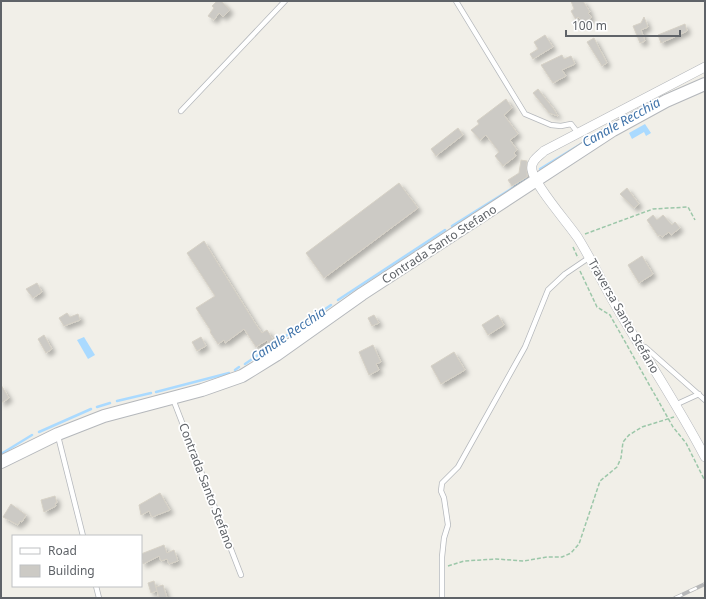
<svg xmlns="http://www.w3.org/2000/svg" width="706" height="599" font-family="'Noto Sans',sans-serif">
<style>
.water{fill:#aadaff}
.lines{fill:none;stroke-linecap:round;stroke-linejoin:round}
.stream{stroke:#aadaff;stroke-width:2.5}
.building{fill:#cccac5;stroke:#d6d1c6;filter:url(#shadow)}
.service-casing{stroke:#b5b8bc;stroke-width:6}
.minor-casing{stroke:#b5b8bc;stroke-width:10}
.tertiary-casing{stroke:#b5b8bc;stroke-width:14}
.path{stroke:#9cc7a9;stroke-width:1.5;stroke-dasharray:4 2;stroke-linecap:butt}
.service{stroke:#fff;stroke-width:4.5}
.minor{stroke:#fff;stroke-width:9}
.tertiary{stroke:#fff;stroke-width:12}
.rail-casing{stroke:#b6b7b8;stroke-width:4}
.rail{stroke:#fff;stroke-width:2.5;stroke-dasharray:8;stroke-linecap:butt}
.labels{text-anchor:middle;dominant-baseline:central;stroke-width:3.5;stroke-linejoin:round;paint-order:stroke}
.street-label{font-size:12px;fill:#5f6368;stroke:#fff}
.water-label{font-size:13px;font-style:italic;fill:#4174aa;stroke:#fff}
</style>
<defs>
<filter id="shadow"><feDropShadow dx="3.5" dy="3.5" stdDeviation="2" flood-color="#0004"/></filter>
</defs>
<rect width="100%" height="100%" fill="#f1efe8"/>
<g class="water">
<path d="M645,124L651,133L646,136L644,132L632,139L629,133Z"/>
<path d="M84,337L95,355L88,359L77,340Z"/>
</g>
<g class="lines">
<g class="stream">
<path d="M540,169L581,144"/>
<path d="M452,226L527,179"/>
<path d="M338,300L445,230"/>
<path d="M245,364L331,305"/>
<path d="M235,370L239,367"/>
<path d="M156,392L229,373"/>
<path d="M117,401L151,393"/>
<path d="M97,407L110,403"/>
<path d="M39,432L91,409"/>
<path d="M1,454L32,435"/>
</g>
</g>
<g class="building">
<path d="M217,1H221L230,10L223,17L219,13L214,20L208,16L214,8L212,6Z"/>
<path d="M571,1H583L590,12L588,13L592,17L584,23L578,17L576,20L571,11L574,9Z"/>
<path d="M644,17L648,27L641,30L645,41L640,43L633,26L641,23Z"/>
<path d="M685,24L687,31L661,43L658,35Z"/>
<path d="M545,35L553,47L533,59L530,54L538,49L534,42Z"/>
<path d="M594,38L607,63L602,66L587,42Z"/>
<path d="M562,55L564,59L571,56L575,64L562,70L566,76L553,83L541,65Z"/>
<path d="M538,89L553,108L558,116L549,113L533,93Z"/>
<path d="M506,99L512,108L504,115L518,134L510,140L517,150L514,153L516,156L503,166L495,156L499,152L486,135L480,140L471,130L479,124L477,121Z"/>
<path d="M458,128L463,135L436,156L431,149Z"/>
<path d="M521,160L527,161V177L512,186L508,180L519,173Z"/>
<path d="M399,183L418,208L324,278L306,253Z"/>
<path d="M627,188L639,204L634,208L620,194Z"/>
<path d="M653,215L657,220L663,215L672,225L675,222L680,228L671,235L669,232L662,237L660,235L658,236L647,220Z"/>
<path d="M204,241L255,323L262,333L267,330L274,341L269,344L267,340L256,347L244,329L225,343L224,340L218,344L210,332L211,331L196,308L215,296L187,253Z"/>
<path d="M642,256L653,274L639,283L628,265Z"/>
<path d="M37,283L42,292L33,298L26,289Z"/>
<path d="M67,313L70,317L78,314L80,320L64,326L59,318Z"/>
<path d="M374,315L379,323L372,326L368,318Z"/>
<path d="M498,315L504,325L488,335L482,325Z"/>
<path d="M44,335L52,349L46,353L38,339Z"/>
<path d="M201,337L206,346L197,351L192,342Z"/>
<path d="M373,345L381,362L376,364L379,370L369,375L359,352Z"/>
<path d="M454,352L465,370L441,384L431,366Z"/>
<path d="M1,385L9,398L1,403Z"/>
<path d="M160,493L170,510L152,517L149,511L141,515L139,505Z"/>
<path d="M55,496L57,503H55L56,506L44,512L41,500Z"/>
<path d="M11,504L26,515L22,522L20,521L18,525L3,517Z"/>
<path d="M164,545L167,553L174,550L178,561L169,564L167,559L161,561L159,556L143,564L141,554Z"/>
<path d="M154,581L157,591L151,593L148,583Z"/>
<path d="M163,585L167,598H159L156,587Z"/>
</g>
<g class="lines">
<defs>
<g id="service">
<path d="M456,1L525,114L551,125L561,126L571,124L578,133"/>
<path d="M181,111L285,1"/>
<path d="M641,349L645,347L705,400"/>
<path d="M173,399L241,575"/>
<path d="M675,405L699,394"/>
<path d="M58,436L83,536"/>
<path d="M96,586L99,598"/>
<path d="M442,598V557L444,538L448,525L444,498L441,491L442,483L458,467L525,347L548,290L565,274L590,257"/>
</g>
<path id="minor" d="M705,67L544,151C539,156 530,161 532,170C534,185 568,223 578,238C594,264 607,292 623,318C650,364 680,409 705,457"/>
<path id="tertiary" d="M1,462L58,434L104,416L202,390L242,376L276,355L362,294L613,130L666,101L705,84"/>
</defs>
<use href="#service" class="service-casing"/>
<use href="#minor" class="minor-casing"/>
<use href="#tertiary" class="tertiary-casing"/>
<g class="path">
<path d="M585,234L653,209L688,207L695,220"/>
<path d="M573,247L578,258"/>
<path d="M580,271L597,307L610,315L673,427L686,443L705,481"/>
<path d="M448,566L464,561L496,559L524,561L547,557H562L571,553L579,544L600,481L617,467L621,458L623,442L629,435L642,427L674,417"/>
</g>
<use href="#service" class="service"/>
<use href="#minor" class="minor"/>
<use href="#tertiary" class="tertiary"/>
<defs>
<path id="rail" d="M675,598L705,584"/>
</defs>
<use href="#rail" class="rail-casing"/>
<use href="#rail" class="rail"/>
</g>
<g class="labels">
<g class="street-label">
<text transform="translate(439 244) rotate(-33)">Contrada Santo Stefano</text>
<text transform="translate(624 316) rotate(60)">Traversa Santo Stefano</text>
<text transform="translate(207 486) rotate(69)">Contrada Santo Stefano</text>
</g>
<g class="water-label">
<text transform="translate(621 122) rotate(-29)">Canale Recchia</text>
<text transform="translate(288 334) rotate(-34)">Canale Recchia</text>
</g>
</g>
<rect width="706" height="599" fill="none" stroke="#5f6368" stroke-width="4"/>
<rect x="12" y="535" width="130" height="52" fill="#ffffff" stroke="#bfc1c3"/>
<rect x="20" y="548" width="20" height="6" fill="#ffffff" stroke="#bfc1c3"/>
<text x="48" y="555" font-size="12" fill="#5f6368">Road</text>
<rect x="20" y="565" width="20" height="12" fill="#cccac5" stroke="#bfc1c3"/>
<text x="48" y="575" font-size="12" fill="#5f6368">Building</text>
<path d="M566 30v6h114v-6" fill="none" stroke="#5f6368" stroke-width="2"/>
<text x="572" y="30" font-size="12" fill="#5f6368" stroke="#ffffff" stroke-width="3" paint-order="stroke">100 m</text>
</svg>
